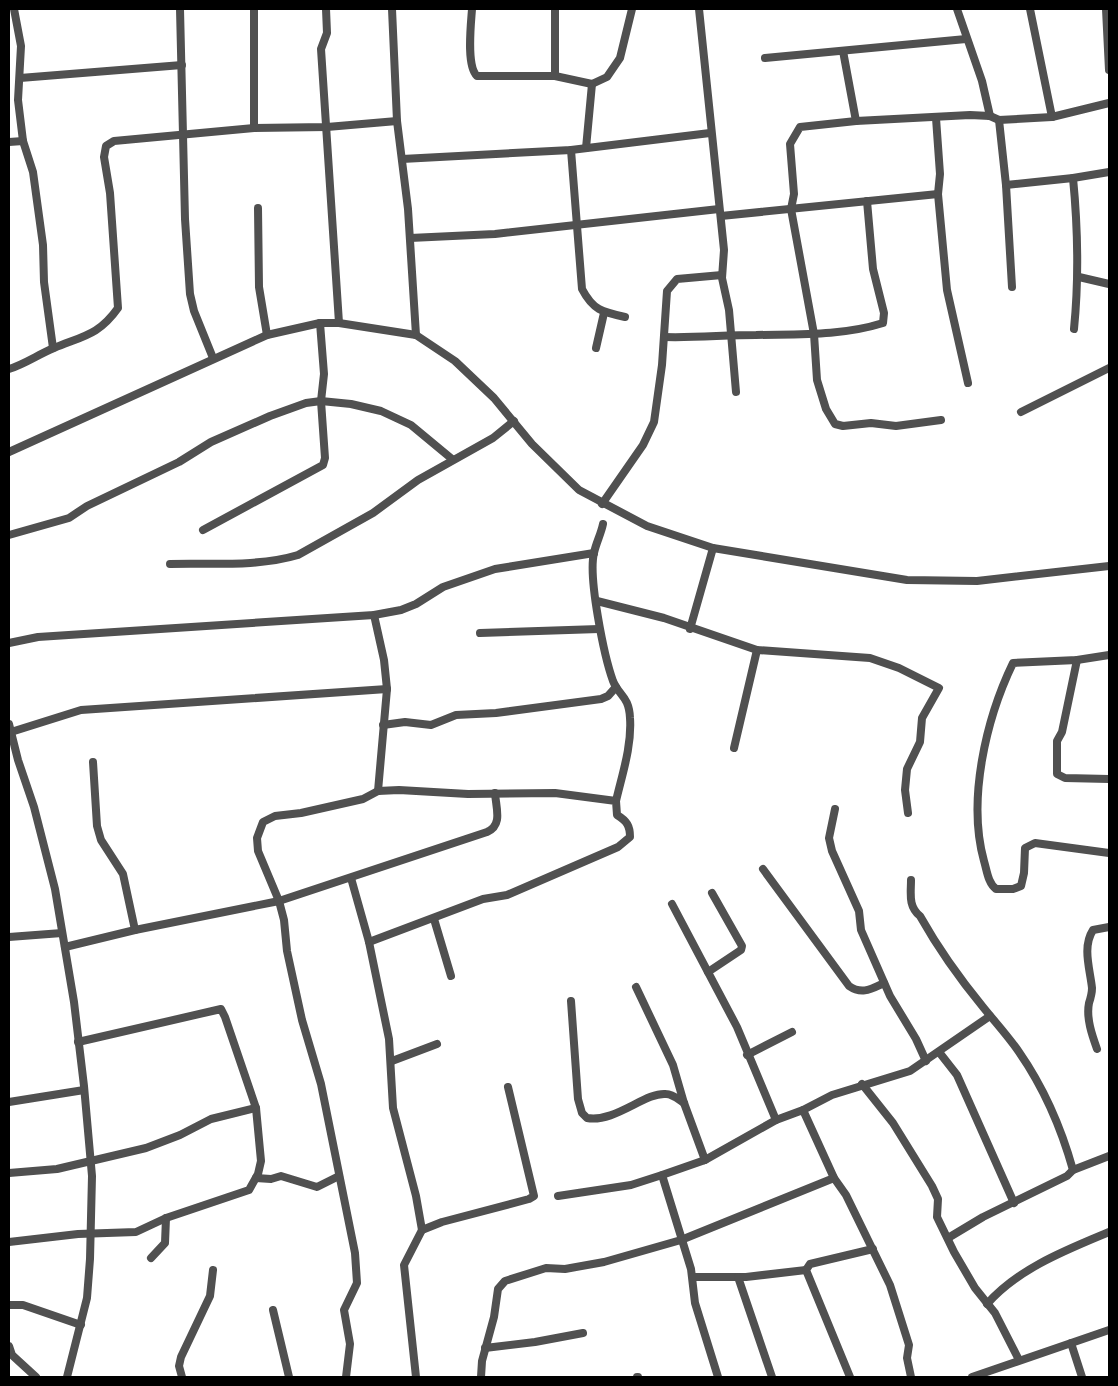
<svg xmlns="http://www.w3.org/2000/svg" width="1118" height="1386" font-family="'Noto Sans',sans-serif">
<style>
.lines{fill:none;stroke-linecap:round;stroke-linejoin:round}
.minor{stroke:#505050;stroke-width:8}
</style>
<rect width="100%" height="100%" fill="#fff"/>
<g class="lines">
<g class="minor">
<path d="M14,9L21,46L18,100L23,141L33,172L43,245L44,282L53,348"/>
<path d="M180,9L185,219L190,294L194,311L213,358"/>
<path d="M254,9V128"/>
<path d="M326,9L327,33L321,49L339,323"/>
<path d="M392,9L397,121L408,209L416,335"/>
<path d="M472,9C471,24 466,66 477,76H555L592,84L607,77L620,58L632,9"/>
<path d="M555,9V76"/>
<path d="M699,9L724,250L722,278L729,310L736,392"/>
<path d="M957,9L982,81L990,116"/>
<path d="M1030,9L1052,117"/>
<path d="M1106,9L1109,70"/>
<path d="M843,51L856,121"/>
<path d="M765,58L966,39"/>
<path d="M20,78L182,65"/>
<path d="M936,118L940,174L938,194L947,290L968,383"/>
<path d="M999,120L1006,185L1012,287"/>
<path d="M9,142L23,141"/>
<path d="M586,148L592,84"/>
<path d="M571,150L582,289C593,310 602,312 625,317"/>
<path d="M402,159L571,150L710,133"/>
<path d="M1073,178C1078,229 1079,278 1074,329"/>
<path d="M1006,185L1073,178L1109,172"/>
<path d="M258,208L259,287L267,335"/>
<path d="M721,216L938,194"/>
<path d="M410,238L495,234L719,209"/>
<path d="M1079,277L1109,284"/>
<path d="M664,337C695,338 725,335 756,335C798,334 842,336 883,323L884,313L873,269L867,201"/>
<path d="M596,348L604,313"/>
<path d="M9,369C25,364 39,354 54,348C83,336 99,335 118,308L110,193L104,157L106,146L114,141L254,128L327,127L397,121"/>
<path d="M1021,412L1109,368"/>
<path d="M941,420L896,426L871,423L843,426L835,424L826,409L817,380L814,334L791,209L794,194L790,144L800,127L856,121L970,115L990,116L999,120L1052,117L1109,103"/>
<path d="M9,452L267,335L320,323H339L416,335L455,361L494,398L532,444L579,490L647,526L713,548L907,580L977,581L1109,566"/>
<path d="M602,504L643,445L654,422L662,365L667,291L677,279L722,275"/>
<path d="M603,524C601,534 596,543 594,553C588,577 604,656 613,681C619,696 629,696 630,718C632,746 622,775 616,801"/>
<path d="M203,530L323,465L325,458L321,401L324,374L320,323"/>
<path d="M9,535L69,518L87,506L179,462L211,442L270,416L306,403L321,401L351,404L381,411L411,425L452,459"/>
<path d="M170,564C212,563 258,567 298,555L373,513L418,480L493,438L514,421"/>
<path d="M597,601L664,618L757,650L870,658L899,668L939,688L922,718L920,742L907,769L905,790L908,813"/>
<path d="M374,615L384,660L387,689L378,791"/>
<path d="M690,629L713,548"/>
<path d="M480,633L599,629"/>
<path d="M9,643L38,637L374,615L401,610L416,604L443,587L495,569L594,553"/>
<path d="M1109,655L1077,660L1013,663C986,719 967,800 984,861C987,871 988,883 996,889H1013L1021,886L1024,873L1025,848L1035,843L1109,853"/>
<path d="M1077,660L1062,732L1057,741V774L1065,778L1109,779"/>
<path d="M9,724L18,760L34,807L55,889L74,1002L84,1086L92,1176L90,1259L87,1298L67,1377"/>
<path d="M383,725L405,722L431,725L456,715L496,713L601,699L608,696L616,687"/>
<path d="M11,732L81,710L387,689"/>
<path d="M734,748L757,650"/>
<path d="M93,762L97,826L101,840L123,874L135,930"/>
<path d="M835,809L829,838L832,851L859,911L861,930L890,996L916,1039L926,1061"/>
<path d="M763,869L849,986C862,995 871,989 884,983"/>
<path d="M351,878L369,942L389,1039L393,1108L416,1196L422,1230"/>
<path d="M911,880C911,894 908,906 920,916C938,948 960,979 983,1007C995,1022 1008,1036 1019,1052C1044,1088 1061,1127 1073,1170"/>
<path d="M672,904L737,1027L776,1120"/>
<path d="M434,919L451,976"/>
<path d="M9,937L62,933"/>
<path d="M65,947L135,930L279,901L487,832C503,825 496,808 495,793"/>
<path d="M708,972L741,950L742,946L712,893"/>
<path d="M636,987L673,1065L684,1103L705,1160"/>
<path d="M571,1001L578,1099L582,1113L587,1118C615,1123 645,1092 666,1094C673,1094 679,1100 684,1103"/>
<path d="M1097,1049C1092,1035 1086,1018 1089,1003C1091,997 1092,993 1092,988C1090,969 1082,947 1093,930L1109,927"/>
<path d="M939,1052L957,1075L1014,1203"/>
<path d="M747,1055L792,1032"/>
<path d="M392,1061L437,1044"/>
<path d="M862,1084L893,1123L932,1186L938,1199L937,1217L954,1252L975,1288L995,1313L1019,1360"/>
<path d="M9,1102L84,1090"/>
<path d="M803,1110L832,1095L910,1071L990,1016"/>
<path d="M9,1173L57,1169L146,1148L180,1135L211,1119L256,1108"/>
<path d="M662,1175L691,1269L695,1303L718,1377"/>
<path d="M256,1178L271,1179L281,1176L317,1187L339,1176"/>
<path d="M558,1196L631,1185L662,1175L705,1160L776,1120L803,1110L834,1178L846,1195L890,1285L909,1345L907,1358L911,1377"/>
<path d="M948,1238L983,1217L1067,1176L1073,1170L1109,1156"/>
<path d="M9,1242L78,1234L136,1232L166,1218L249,1190L258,1174L261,1161L256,1108L225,1017L221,1009L78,1042"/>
<path d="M151,1258L165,1243L166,1218"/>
<path d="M693,1277H746L806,1270"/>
<path d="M738,1277L772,1377"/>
<path d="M987,1304C1019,1268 1066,1250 1109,1232"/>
<path d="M9,1305H23L81,1325"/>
<path d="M273,1310L289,1377"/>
<path d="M1071,1343L1082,1377"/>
<path d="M9,1346L12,1355L36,1377"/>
<path d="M485,1348L535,1342L583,1333"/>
<path d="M182,1377L179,1366L181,1357L210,1296L213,1270"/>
<path d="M346,1377L350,1344L344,1310L357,1283L355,1253L321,1084L302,1020L287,951L284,920L279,901L258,851L257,838L263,822L275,816L301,813L363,799L378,791L399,790L468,794L555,793L616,801L617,815C627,821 630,826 630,837L618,847L507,895L483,899L369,942"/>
<path d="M416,1377L404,1265L422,1230L442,1222L529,1199L534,1196L508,1087"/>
<path d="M481,1377L482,1361L494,1317L498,1289L505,1281L546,1268L565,1269L604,1262L681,1240L834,1178"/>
<path d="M637,1377H638"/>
<path d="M850,1377L806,1270L810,1264L873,1249"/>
<path d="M972,1377L1109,1330"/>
</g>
</g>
<rect width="1118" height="1386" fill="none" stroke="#000000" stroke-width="20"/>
</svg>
